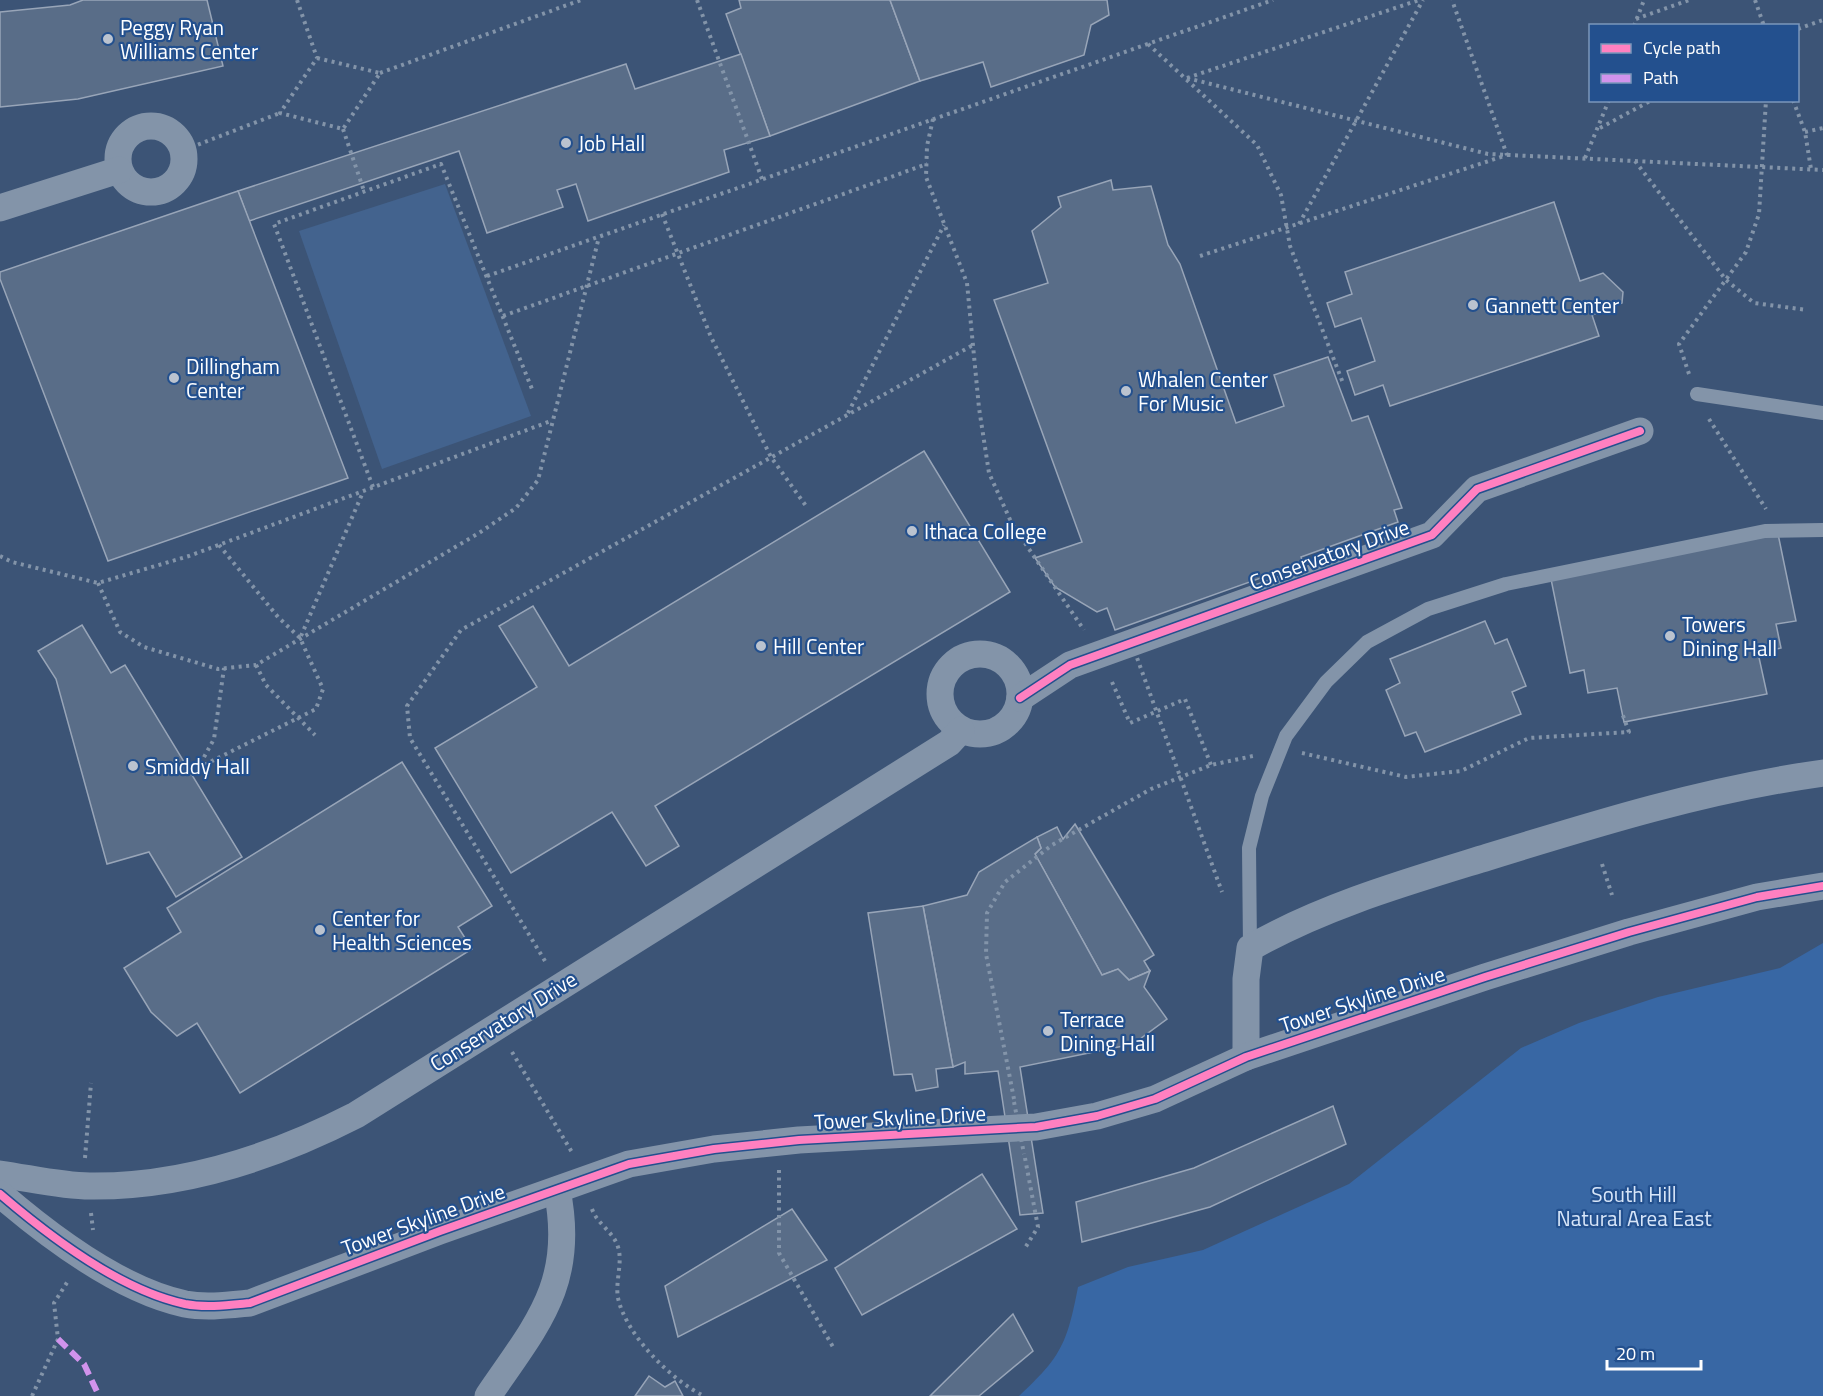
<svg xmlns="http://www.w3.org/2000/svg" width="1823" height="1396" font-family="'Titillium Web',sans-serif">
<style>
.green{fill:#3867a4}
.water{fill:#43638e}
.building{fill:#596d88;stroke:#98a5b8;stroke-width:1.5}
.lines{fill:none;stroke-linecap:round;stroke-linejoin:round}
.path{stroke:#8394a9;stroke-width:4;stroke-dasharray:3 4.5;stroke-linecap:butt}
.lane{stroke:#8394a9;stroke-width:14}
.street{stroke:#8394a9;stroke-width:27}
.path-bridge{stroke:#8394a9;stroke-width:4;stroke-dasharray:3 4.5;stroke-linecap:butt}
.quiet{stroke:#d193ec;stroke-width:6;stroke-dasharray:12 6;stroke-linecap:butt}
.cycleway-casing{stroke:#23508e;stroke-width:11}
.cycleway{stroke:#ff80c0;stroke-width:8}
.poi-dot{fill:#bbc3cf;stroke:#23508e;stroke-width:2}
.labels{text-anchor:middle;dominant-baseline:central;stroke-width:4.5;stroke-linejoin:round;paint-order:stroke}
.poi-label{font-size:21px;fill:#fff;stroke:#23508e;text-anchor:start}
.street-label{font-size:21px;fill:#fff;stroke:#23508e}
.park-label{font-size:21px;fill:#d8e6f9;stroke:#23508e}
</style>
<rect width="100%" height="100%" fill="#3c5476"/>
<path class="green" d="M1823,943V1396H1019C1061,1357 1067,1344 1078,1287L1128,1267L1203,1250L1349,1184L1521,1048L1579,1023L1658,997L1780,968Z"/>
<path class="water" d="M445,184L531,416L382,469L299,231Z"/>
<g class="building">
<path d="M83,0H207L223,66L78,99L0,107V12L70,5Z"/>
<path d="M739,0H890L920,81L770,136L726,14L741,8Z"/>
<path d="M890,0H1107L1109,15L1091,25L1084,55L991,87L983,62L920,81Z"/>
<path d="M741,54L770,136L724,150L729,172L588,221L576,184L557,190L563,207L487,233L459,151L249,221L238,191L626,64L635,89Z"/>
<path d="M1111,180L1113,190L1151,186L1168,245L1180,264L1236,423L1284,406L1274,375L1328,357L1352,421L1368,416L1402,508L1394,510L1398,522L1301,557L1303,563L1115,630L1107,608L1097,612L1055,587L1035,558L1082,542L994,300L1048,283L1032,231L1061,207L1058,197Z"/>
<path d="M238,191L348,478L108,561L0,279V272Z"/>
<path d="M1554,202L1580,281L1603,273L1623,292L1622,303L1592,315L1599,336L1390,406L1383,385L1355,395L1347,371L1375,361L1361,318L1335,327L1327,303L1352,294L1345,272Z"/>
<path d="M924,451L1010,592L655,806L679,846L646,866L612,812L511,873L435,748L537,687L499,626L533,606L569,666Z"/>
<path d="M1778,534L1796,621L1776,624L1781,648L1758,653L1767,694L1624,722L1617,688L1588,693L1584,670L1570,673L1551,579Z"/>
<path d="M1485,621L1495,644L1507,639L1526,686L1512,692L1521,714L1425,752L1416,732L1405,736L1386,690L1400,683L1390,659Z"/>
<path d="M82,625L111,673L125,665L242,857L176,897L149,852L107,864L56,679L38,651Z"/>
<path d="M402,762L492,906L458,927L472,949L240,1093L197,1023L177,1036L151,1012L124,968L181,932L167,908Z"/>
<path d="M1075,824L1154,955L1144,961L1150,971L1129,980L1118,969L1102,975L1035,854L1041,848L1037,837L1057,827L1063,839Z"/>
<path d="M1037,837L1041,848L1035,854L1102,975L1118,969L1129,980L1150,971L1144,987L1167,1019L1133,1044L1020,1067L1043,1213L1020,1215L998,1071L965,1074V1062L953,1067L923,906L967,895L979,872Z"/>
<path d="M923,906L953,1067L936,1069L938,1087L916,1091L912,1074L894,1075L868,913Z"/>
<path d="M1333,1106L1346,1144L1210,1207L1082,1242L1076,1202L1194,1168Z"/>
<path d="M982,1174L1017,1229L862,1315L835,1268Z"/>
<path d="M792,1209L827,1260L678,1337L665,1286Z"/>
<path d="M1013,1314L1033,1351L979,1396H930Z"/>
<path d="M649,1376L665,1387L675,1381L683,1396H635Z"/>
</g>
<g class="lines">
<g class="path">
<path d="M297,0L317,58"/>
<path d="M697,0L762,179"/>
<path d="M1755,0L1764,26"/>
<path d="M1636,19L1689,0"/>
<path d="M1634,26L1644,0"/>
<path d="M1798,29L1823,20"/>
<path d="M1148,44L1257,145L1281,195L1290,246L1343,383"/>
<path d="M317,58L380,73L343,129L280,113Z"/>
<path d="M380,73L581,0"/>
<path d="M1187,78L1488,154L1823,170"/>
<path d="M1187,78L1419,0"/>
<path d="M1793,100L1805,132L1811,169"/>
<path d="M933,119L927,146L926,177L967,283L979,408L989,473L1012,524L1084,630"/>
<path d="M1600,128L1652,100"/>
<path d="M343,129L364,191"/>
<path d="M1805,132L1823,128"/>
<path d="M184,150L280,113"/>
<path d="M1585,158L1609,100"/>
<path d="M1635,161L1726,280L1754,303L1807,310"/>
<path d="M662,214L711,337L771,457L806,506"/>
<path d="M1299,224L1423,0"/>
<path d="M1200,256L1507,155L1452,0"/>
<path d="M487,276L1273,0"/>
<path d="M503,316L927,164"/>
<path d="M1689,374L1679,344L1746,252L1759,214L1766,100"/>
<path d="M848,413L944,225"/>
<path d="M1709,419L1766,509"/>
<path d="M373,487L274,224L441,164L532,389"/>
<path d="M219,545L278,617L300,638L323,689L316,709L198,768L214,739L224,668"/>
<path d="M0,556L12,562L98,583L189,556L551,421"/>
<path d="M98,583L120,632L144,647L218,669L256,665L479,533L516,508L538,480L599,237"/>
<path d="M301,636L363,492"/>
<path d="M256,665L266,685L315,735"/>
<path d="M1112,682L1130,723L1185,699L1211,765"/>
<path d="M1302,753L1406,777L1461,771L1529,738L1629,732L1622,713"/>
<path d="M1602,864L1612,895"/>
<path d="M545,961L410,738L407,706L461,630L973,345"/>
<path d="M512,1052L573,1154"/>
<path d="M1014,1099L986,954L987,913L1005,882L1052,845L1151,789L1211,765L1253,756"/>
<path d="M85,1158L91,1083"/>
<path d="M1025,1158L1038,1227L1025,1248"/>
<path d="M779,1170V1253L833,1347"/>
<path d="M592,1209C597,1224 613,1231 618,1247C623,1262 615,1282 618,1298C626,1335 671,1380 704,1396"/>
<path d="M91,1213L93,1230"/>
<path d="M32,1396L58,1339L54,1303L68,1281"/>
</g>
<g class="lane">
<path d="M1697,394L1823,413"/>
<path d="M1250,948L1249,848L1262,796L1286,736L1326,682L1367,642L1428,609L1506,584L1765,531L1823,530"/>
</g>
<g class="street">
<circle cx="151" cy="159" r="33"/>
<path d="M0,208L119,170"/>
<circle cx="980" cy="694" r="40"/>
<path d="M1020,698L1070,665L1432,535L1477,489L1640,431"/>
<path d="M1246,1057V979L1250,948C1323,906 1407,882 1488,857C1598,823 1708,789 1823,773"/>
<path d="M0,1174C29,1178 61,1186 90,1186C184,1187 274,1157 356,1115L949,743L961,730"/>
<path d="M0,1194C50,1237 120,1290 185,1304C206,1308 229,1305 250,1303L440,1231L629,1164L714,1149L799,1140L1036,1127L1097,1116L1155,1099L1246,1057L1485,977L1629,932L1757,897L1823,886"/>
<path d="M488,1396C537,1324 576,1283 557,1190"/>
</g>
<g class="path-bridge">
<path d="M1132,644L1222,892"/>
<path d="M1014,1102L1024,1154"/>
</g>
<path class="quiet" d="M58,1339L84,1364L99,1396"/>
<defs>
<g id="cycleway">
<path d="M1020,698L1070,665L1432,535L1477,489L1640,431"/>
<path d="M0,1194C50,1237 120,1290 185,1304C206,1308 229,1305 250,1303L440,1231L629,1164L714,1149L799,1140L1036,1127L1097,1116L1155,1099L1246,1057L1485,977L1629,932L1757,897L1823,886"/>
</g>
</defs>
<use href="#cycleway" class="cycleway-casing"/>
<use href="#cycleway" class="cycleway"/>
</g>
<g class="poi-dot">
<circle cx="108" cy="39" r="6"/>
<circle cx="566" cy="143" r="6"/>
<circle cx="1473" cy="305" r="6"/>
<circle cx="174" cy="378" r="6"/>
<circle cx="1126" cy="391" r="6"/>
<circle cx="912" cy="531" r="6"/>
<circle cx="1670" cy="636" r="6"/>
<circle cx="761" cy="646" r="6"/>
<circle cx="133" cy="766" r="6"/>
<circle cx="320" cy="930" r="6"/>
<circle cx="1048" cy="1031" r="6"/>
</g>
<g class="labels">
<g class="poi-label">
<text x="120" y="27">Peggy Ryan<tspan x="120" dy="24">Williams Center</tspan></text>
<text x="578" y="143">Job Hall</text>
<text x="1485" y="305">Gannett Center</text>
<text x="186" y="366">Dillingham<tspan x="186" dy="24">Center</tspan></text>
<text x="1138" y="379">Whalen Center<tspan x="1138" dy="24">For Music</tspan></text>
<text x="924" y="531">Ithaca College</text>
<text x="1682" y="624">Towers<tspan x="1682" dy="24">Dining Hall</tspan></text>
<text x="773" y="646">Hill Center</text>
<text x="145" y="766">Smiddy Hall</text>
<text x="332" y="918">Center for<tspan x="332" dy="24">Health Sciences</tspan></text>
<text x="1060" y="1019">Terrace<tspan x="1060" dy="24">Dining Hall</tspan></text>
</g>
<g class="street-label">
<text transform="translate(1329 554) rotate(-20)">Conservatory Drive</text>
<text transform="translate(1362 999) rotate(-18)">Tower Skyline Drive</text>
<text transform="translate(503 1021) rotate(-32)">Conservatory Drive</text>
<text transform="translate(900 1117) rotate(-3)">Tower Skyline Drive</text>
<text transform="translate(423 1219) rotate(-20)">Tower Skyline Drive</text>
</g>
<g class="park-label">
<text x="1634" y="1194">South Hill<tspan x="1634" dy="24">Natural Area East</tspan></text>
</g>
</g>
<rect x="1589" y="24" width="210" height="78" fill="#23508e" stroke="#7b96bb" stroke-width="1.5"/>
<rect x="1601" y="44" width="30" height="9" fill="#ff80c0" stroke="#7b96bb" stroke-width="1.5"/>
<text x="1643" y="54" font-size="18" fill="#ffffff">Cycle path</text>
<rect x="1601" y="74" width="30" height="9" fill="#d193ec" stroke="#7b96bb" stroke-width="1.5"/>
<text x="1643" y="84" font-size="18" fill="#ffffff">Path</text>
<path d="M1607 1360v9h94v-9" fill="none" stroke="#ffffff" stroke-width="3"/>
<text x="1616" y="1360" font-size="18" fill="#ffffff" stroke="#23508e" stroke-width="4.5" paint-order="stroke">20 m</text>
</svg>
